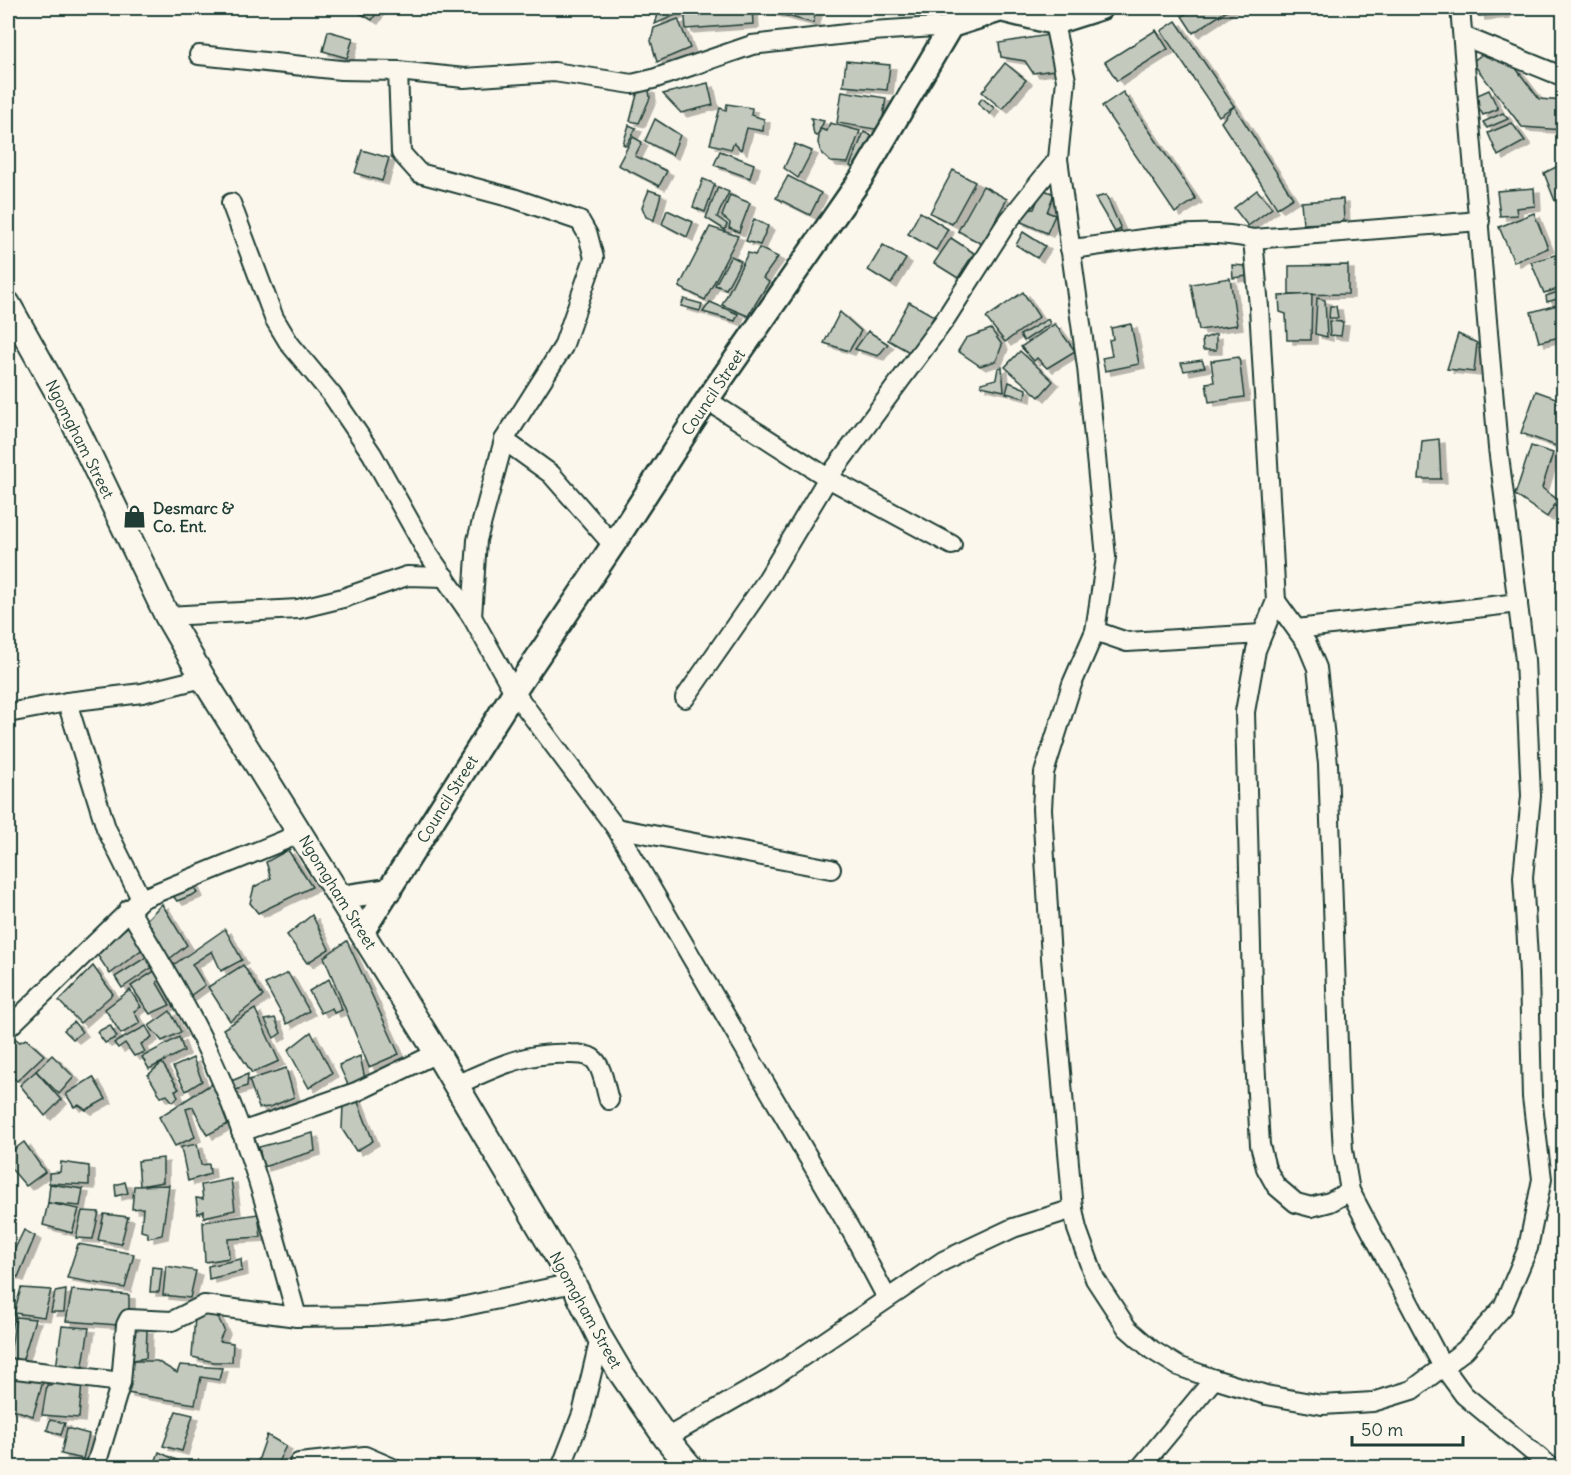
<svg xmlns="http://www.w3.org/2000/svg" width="1571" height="1475" font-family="Delius,sans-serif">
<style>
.building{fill:#c4c9be;stroke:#1f3d34;stroke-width:1.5;filter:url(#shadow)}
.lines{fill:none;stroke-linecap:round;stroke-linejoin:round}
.minor-casing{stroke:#1f3d34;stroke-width:22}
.tertiary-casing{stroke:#1f3d34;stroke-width:27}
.secondary-casing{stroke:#1f3d34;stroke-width:28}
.minor{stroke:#fbf7ec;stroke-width:18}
.tertiary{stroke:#fbf7ec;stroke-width:22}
.secondary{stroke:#fbf7ec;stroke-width:24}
.labels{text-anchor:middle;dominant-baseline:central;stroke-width:5;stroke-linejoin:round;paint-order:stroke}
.street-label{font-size:16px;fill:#1f3d34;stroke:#fbf7ec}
.poi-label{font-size:16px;font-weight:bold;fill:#1f3d34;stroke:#fbf7ec;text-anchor:start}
</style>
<defs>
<filter id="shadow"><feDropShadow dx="6" dy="4" stdDeviation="0" flood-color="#0004"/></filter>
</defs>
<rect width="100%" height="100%" fill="#fbf7ec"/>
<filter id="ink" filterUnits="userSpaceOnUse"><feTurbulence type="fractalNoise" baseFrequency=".0167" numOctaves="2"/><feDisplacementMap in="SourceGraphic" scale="12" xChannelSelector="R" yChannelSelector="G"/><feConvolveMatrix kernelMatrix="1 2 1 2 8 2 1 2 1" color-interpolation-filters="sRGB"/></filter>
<g filter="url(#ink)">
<g class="building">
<path d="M351,8H380L372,20Z"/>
<path d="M660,8H676L678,14L655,24Z"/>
<path d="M684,8H752L753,24L686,29Z"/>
<path d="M758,8H817L813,23Z"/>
<path d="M1195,8H1231L1193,33L1182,16Z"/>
<path d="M1478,8H1504V14L1479,16Z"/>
<path d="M678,19L690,48L657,62L651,41L654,28Z"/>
<path d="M1176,21L1234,106L1219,116L1161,31Z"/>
<path d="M1156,30L1168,49L1117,81L1105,62Z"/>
<path d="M328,31L353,38L347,58L323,51Z"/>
<path d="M1048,35L1054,70L1033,73L1025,61L1001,57L999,43Z"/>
<path d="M1497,43L1539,99L1564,101V130L1522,127L1472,62Z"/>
<path d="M846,61L890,65L887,90L843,86Z"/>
<path d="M1005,63L1026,80L1002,109L982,92Z"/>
<path d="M708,83L713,105L681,113L663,94Z"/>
<path d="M639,87L649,90L650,98L639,123L630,121Z"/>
<path d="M1489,90L1498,109L1483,115L1473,97Z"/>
<path d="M842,91L886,98L881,130L837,123Z"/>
<path d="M1123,92L1196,199L1175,213L1102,106Z"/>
<path d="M982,98L994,108L990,114L978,104Z"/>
<path d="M727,104L752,108L751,115L764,119L763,131L747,128L741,150L734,143L731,149L710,144L720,108L726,110Z"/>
<path d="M1234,106L1293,198L1277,208L1221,122Z"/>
<path d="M1503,113L1508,119L1487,128L1483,122Z"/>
<path d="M811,118L824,121L817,136L814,135Z"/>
<path d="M655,119L680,135L672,155L645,141Z"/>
<path d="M830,123L860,131L848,163L831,162L822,154L818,143L820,129L827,131Z"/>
<path d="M1512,123L1525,141L1498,156L1488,133Z"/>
<path d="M629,125L636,128L626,146L623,144Z"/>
<path d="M864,132L878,139L860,172L850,166Z"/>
<path d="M633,137L642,142L635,156L667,171L659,186L618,165Z"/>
<path d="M795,144L812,151L798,178L784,168Z"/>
<path d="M362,150L389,158L382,181L355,173Z"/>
<path d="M720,151L754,164L750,178L714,165Z"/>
<path d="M1564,163V197L1555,201L1544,173Z"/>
<path d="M953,170L975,182L952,224L930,213Z"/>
<path d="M788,176L821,193L810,215L776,198Z"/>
<path d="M703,179L715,184L705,212L693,207Z"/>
<path d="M983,186L1007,199L982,244L958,231Z"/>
<path d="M718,187L729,192L717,217L727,224L725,230L706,218Z"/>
<path d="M1534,188L1535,206L1516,208L1517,215L1500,216L1497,191Z"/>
<path d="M1042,189L1054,194L1047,212L1055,215L1047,233L1019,221L1024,210L1034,209Z"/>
<path d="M649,190L661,194L654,220L646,217L642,207Z"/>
<path d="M1257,190L1272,208L1248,226L1234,208Z"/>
<path d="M730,195L750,203L739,232L729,228L730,223L722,216Z"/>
<path d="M1106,195L1121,229L1115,232L1095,198Z"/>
<path d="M1343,199L1344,222L1303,224L1301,202Z"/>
<path d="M667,210L693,222L687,237L662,224Z"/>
<path d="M920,212L948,229L936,250L908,234Z"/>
<path d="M1534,213L1548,248L1514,262L1499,227Z"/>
<path d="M754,219L768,226L760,245L746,241Z"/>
<path d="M710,227L738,236L705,300L679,287Z"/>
<path d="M1023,232L1045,246L1037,258L1016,245Z"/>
<path d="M951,238L974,253L958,278L934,263Z"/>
<path d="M883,245L906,259L891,284L868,270Z"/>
<path d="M759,248L778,257L763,278L769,282L748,316L722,305L748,253L755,255Z"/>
<path d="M1555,255L1564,278V287L1544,293L1531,262Z"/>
<path d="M731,256L741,261L726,289L715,285Z"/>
<path d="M1232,265L1245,266L1247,276L1233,278Z"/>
<path d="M1348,265V294L1289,295V266Z"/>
<path d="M1230,278L1237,325L1199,330L1191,284Z"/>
<path d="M1564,290V297L1547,302L1546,296Z"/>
<path d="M1023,292L1039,317L1005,342L986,318Z"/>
<path d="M1312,294L1311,340H1287L1286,314L1280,312L1279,296Z"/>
<path d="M1317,298L1325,300L1327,337L1315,334Z"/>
<path d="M684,299L702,304L700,311L681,306Z"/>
<path d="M710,302L738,314L735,321L703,312Z"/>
<path d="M909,302L934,316L913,354L888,340Z"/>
<path d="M1557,305L1564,336L1539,342L1531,312Z"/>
<path d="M1330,306H1336L1338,318H1329Z"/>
<path d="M840,312L861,331L849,351L824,343Z"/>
<path d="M1048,319L1050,324L1024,341L1020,335Z"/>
<path d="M1329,321L1343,322L1341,336L1330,335Z"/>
<path d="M1055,324L1075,351L1047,368L1037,358L1034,361L1021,347Z"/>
<path d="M1131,324L1139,364L1105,371L1102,358L1112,356L1109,340L1113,339L1111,328Z"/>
<path d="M991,329L1002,345L996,361L980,366L958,351L966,338Z"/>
<path d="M868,331L888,344L878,356L855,349Z"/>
<path d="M1216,334V350H1203L1202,339Z"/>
<path d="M1458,334L1477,343L1474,372L1447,369Z"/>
<path d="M1020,351L1053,381L1039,397L1005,367Z"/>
<path d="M1239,357L1244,397L1209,402L1206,383L1214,382L1211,361Z"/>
<path d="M1202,360L1205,367L1184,371L1181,363Z"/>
<path d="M1002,367L1004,391L981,386V383L996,379L998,368Z"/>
<path d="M1009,382L1026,389L1025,398L1006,393Z"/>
<path d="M1536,391L1564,401V435L1559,447L1521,433Z"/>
<path d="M1439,439L1441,479H1419L1422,441Z"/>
<path d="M1531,446L1553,453L1542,488L1558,500L1547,517L1515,495Z"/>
<path d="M288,850L312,887L258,913L250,903L254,887L271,878L266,862Z"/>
<path d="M192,882L197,893L177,901L170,892Z"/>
<path d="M162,904L187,945L168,960L143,923Z"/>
<path d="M312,915L329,949L307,963L287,935Z"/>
<path d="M131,924L145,947L110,974L96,953Z"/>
<path d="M225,929L242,960L221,971L212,951L192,964L205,985L187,998L169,968Z"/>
<path d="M347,941L399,1054L369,1067L324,957Z"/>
<path d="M151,954L154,966L122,988L115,977Z"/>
<path d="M243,965L263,996L230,1021L208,987Z"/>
<path d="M93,966L113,994L80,1023L59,1001Z"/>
<path d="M156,970L160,977L157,983L170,1005L150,1014L131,986Z"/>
<path d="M288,973L309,1011L287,1024L265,984Z"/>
<path d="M329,979L342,1010L334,1013L332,1008L321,1013L309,991Z"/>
<path d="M130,990L141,1007L134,1011L140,1023L121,1034L105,1009Z"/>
<path d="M255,1009L279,1061L252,1073L223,1029Z"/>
<path d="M170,1011L181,1032L162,1041L149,1026Z"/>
<path d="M275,1018L281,1033L274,1038L265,1020Z"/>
<path d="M74,1022L82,1032L73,1039L64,1030Z"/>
<path d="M110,1025L117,1037L105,1043L97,1032Z"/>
<path d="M146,1026L152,1037L141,1044L145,1052L134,1056L125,1043L118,1048L114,1043Z"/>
<path d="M311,1032L332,1073L309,1088L288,1050Z"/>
<path d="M179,1037L184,1051L149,1069L142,1057Z"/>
<path d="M16,1039L20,1042L26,1039L44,1055L17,1081L8,1073V1049Z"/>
<path d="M52,1055L74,1077L59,1094L36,1071Z"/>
<path d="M360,1056L365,1079L349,1087L339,1065Z"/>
<path d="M193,1058L202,1081L186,1091L173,1067Z"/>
<path d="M162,1063L179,1089L175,1090L178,1097L173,1102L167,1095L161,1097L148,1075Z"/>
<path d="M286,1068L294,1097L270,1107L259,1108L249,1080Z"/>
<path d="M36,1071L61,1100L45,1116L20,1085Z"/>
<path d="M248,1074L247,1086L233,1091L229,1082Z"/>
<path d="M93,1077L106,1099L86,1110L79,1105L74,1107L66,1094Z"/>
<path d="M213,1083L228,1124L207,1135L193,1107L186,1109L195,1137L175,1146L159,1117Z"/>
<path d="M356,1097L373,1141L356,1151L342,1129L343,1104Z"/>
<path d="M313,1133L315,1151L263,1167L259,1147Z"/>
<path d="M24,1142L45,1172L26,1186L8,1165V1154Z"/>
<path d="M197,1144L201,1165L209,1164L210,1174L188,1181L181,1147Z"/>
<path d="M163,1158V1182L140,1186L138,1161Z"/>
<path d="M61,1162L89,1166V1185L49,1183V1173L60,1172Z"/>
<path d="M231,1179L235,1210L204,1217V1211L198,1214L196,1198L203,1199L201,1185Z"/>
<path d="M125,1182L128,1193L116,1196L115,1185Z"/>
<path d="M50,1184L83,1189L80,1206L48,1203Z"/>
<path d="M169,1185L162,1235L148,1238V1233L141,1231L143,1208L132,1209L134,1186Z"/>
<path d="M48,1203L79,1209L72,1233L43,1225Z"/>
<path d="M82,1211L99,1212L93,1239L76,1238Z"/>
<path d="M104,1214L128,1217L121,1244L98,1240Z"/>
<path d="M258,1214L261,1237L228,1239L229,1258L205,1262L203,1222Z"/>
<path d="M24,1230L35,1236L18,1277L8,1274V1263Z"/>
<path d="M78,1244L134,1254L125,1288L67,1278Z"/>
<path d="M241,1259L242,1271L209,1279L208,1266Z"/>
<path d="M166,1266L196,1271L190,1298L163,1295Z"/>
<path d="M152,1267L162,1268L159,1292H150Z"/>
<path d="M21,1288L51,1290L44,1317L14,1313Z"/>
<path d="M66,1290L64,1312H51L55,1292Z"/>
<path d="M72,1290L129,1295V1310L118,1325L66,1321Z"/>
<path d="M8,1312L14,1313L8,1349Z"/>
<path d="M216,1313L224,1330L219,1341L233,1343L232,1362H214L192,1357L195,1317Z"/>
<path d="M16,1317L35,1319L22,1362L9,1360Z"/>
<path d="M62,1326L89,1328L82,1371L56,1368Z"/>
<path d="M131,1328L147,1329L146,1358L127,1361Z"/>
<path d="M127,1361H157L177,1373L180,1365L222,1368L219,1380L201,1377L195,1404L127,1393Z"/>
<path d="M8,1375L44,1378L33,1416L8,1408Z"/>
<path d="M55,1379L82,1383L79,1418L42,1415L47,1385H53Z"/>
<path d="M176,1411L193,1415L182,1451L163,1446Z"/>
<path d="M50,1420L65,1423L61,1435L47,1430Z"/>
<path d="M67,1428L89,1434L83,1459L61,1454Z"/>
<path d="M267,1435L286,1446L275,1468L257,1464Z"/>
<path d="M159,1452L187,1465L185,1468H153Z"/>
</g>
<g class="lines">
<defs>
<g id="minor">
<path d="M1054,23L1066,80L1058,159L1087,367L1106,557L1095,631L1072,684L1044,773L1042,809L1051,958L1073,1209L1077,1229L1095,1279L1127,1328L1152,1350L1178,1366L1214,1379L1266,1395L1322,1405L1373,1402L1412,1390L1465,1350L1503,1307L1528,1248L1542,1179L1532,1097L1529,974L1523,877L1531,796L1525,660L1498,448L1460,8"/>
<path d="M1463,36L1564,77"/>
<path d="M199,55L341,70L398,71L464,78L554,72L632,84L653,79L752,45L872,31L951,26L958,8"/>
<path d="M398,71L401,153L419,173L513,198L580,221L588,235L594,258L563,347L504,440L477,540L472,617"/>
<path d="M231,203L274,318L289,343L332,395L372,454L427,552L472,617L514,692L616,828L853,1234L887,1298"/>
<path d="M1253,239L1480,221"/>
<path d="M1070,249C1131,243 1193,225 1253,239L1259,307L1276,601L1256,650L1245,712L1253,1025L1260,1145L1266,1168L1276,1186L1296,1203L1311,1207L1330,1202L1350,1191"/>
<path d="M707,400L828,478L952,545"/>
<path d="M504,440L551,474L613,545"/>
<path d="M1276,601L1307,644L1317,668L1328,764L1340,1101L1343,1150L1350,1191L1442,1365L1464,1395L1552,1468"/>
<path d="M167,616L298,609L343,598L407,576L445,577"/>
<path d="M1297,629L1518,603"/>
<path d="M1095,631L1127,642L1262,634"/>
<path d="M685,698L765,583L828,478L944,321L1006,224L1058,159"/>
<path d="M8,713L67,702"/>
<path d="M616,828L831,869"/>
<path d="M141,899L106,828L67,702L142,693L203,678"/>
<path d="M129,909C157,957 186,1003 209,1053C249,1137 272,1227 297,1317"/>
<path d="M8,1028L141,899L302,833"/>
<path d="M456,1085C494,1068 527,1051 570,1054C576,1054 586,1054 592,1058C603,1065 605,1089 609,1100"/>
<path d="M241,1132L356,1092L437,1053"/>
<path d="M8,1368L121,1382"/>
<path d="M666,1438L771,1378L943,1261L1013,1228L1073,1209"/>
<path d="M299,1463L365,1456L393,1468"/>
<path d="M95,1468L121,1382L126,1325L129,1319L172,1321L204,1305L297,1317L372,1316L447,1310L573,1283"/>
<path d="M561,1468L582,1414L600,1338"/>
<path d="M1140,1468L1214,1379"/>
</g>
<g id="tertiary">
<path d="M342,897L390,890"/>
<path d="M363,931L514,692L613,545L707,400L862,177L951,26L1001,10L1054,23L1101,8"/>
</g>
<path id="secondary" d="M8,304L70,415L167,616L203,678L437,1053L573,1283L600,1338L619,1370L666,1438L691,1468"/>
</defs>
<use href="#minor" class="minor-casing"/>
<use href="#tertiary" class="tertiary-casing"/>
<use href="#secondary" class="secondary-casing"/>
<use href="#minor" class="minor"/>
<use href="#tertiary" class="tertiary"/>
<use href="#secondary" class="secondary"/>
</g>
</g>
<defs>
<symbol id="shop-bare" viewBox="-9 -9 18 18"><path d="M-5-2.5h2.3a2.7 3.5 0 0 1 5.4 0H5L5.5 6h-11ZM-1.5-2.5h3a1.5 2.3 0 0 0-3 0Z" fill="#1f3d34" stroke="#fbf7ec" stroke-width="2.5" paint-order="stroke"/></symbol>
</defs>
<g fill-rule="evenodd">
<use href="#shop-bare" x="118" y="500" width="33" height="33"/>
</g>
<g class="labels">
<g class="street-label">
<text transform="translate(713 392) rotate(-56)">Council Street</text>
<text transform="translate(80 439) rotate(63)">Ngomgham Street</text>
<text transform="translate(447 799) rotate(-58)">Council Street</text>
<text transform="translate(338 892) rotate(58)">Ngomgham Street</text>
<text transform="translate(586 1310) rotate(61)">Ngomgham Street</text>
</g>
<g class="poi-label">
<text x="153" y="508">Desmarc &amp;<tspan x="153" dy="18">Co. Ent.</tspan></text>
</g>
</g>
<rect width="1571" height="1475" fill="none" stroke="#fbf7ec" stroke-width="30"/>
<rect x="15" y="15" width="1541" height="1445" fill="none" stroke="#1f3d34" stroke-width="2" filter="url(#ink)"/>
<path d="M1352 1436v9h111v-9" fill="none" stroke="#1f3d34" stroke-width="3"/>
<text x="1361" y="1436" font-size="18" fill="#1f3d34" stroke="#fbf7ec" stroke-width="4.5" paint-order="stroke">50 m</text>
</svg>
